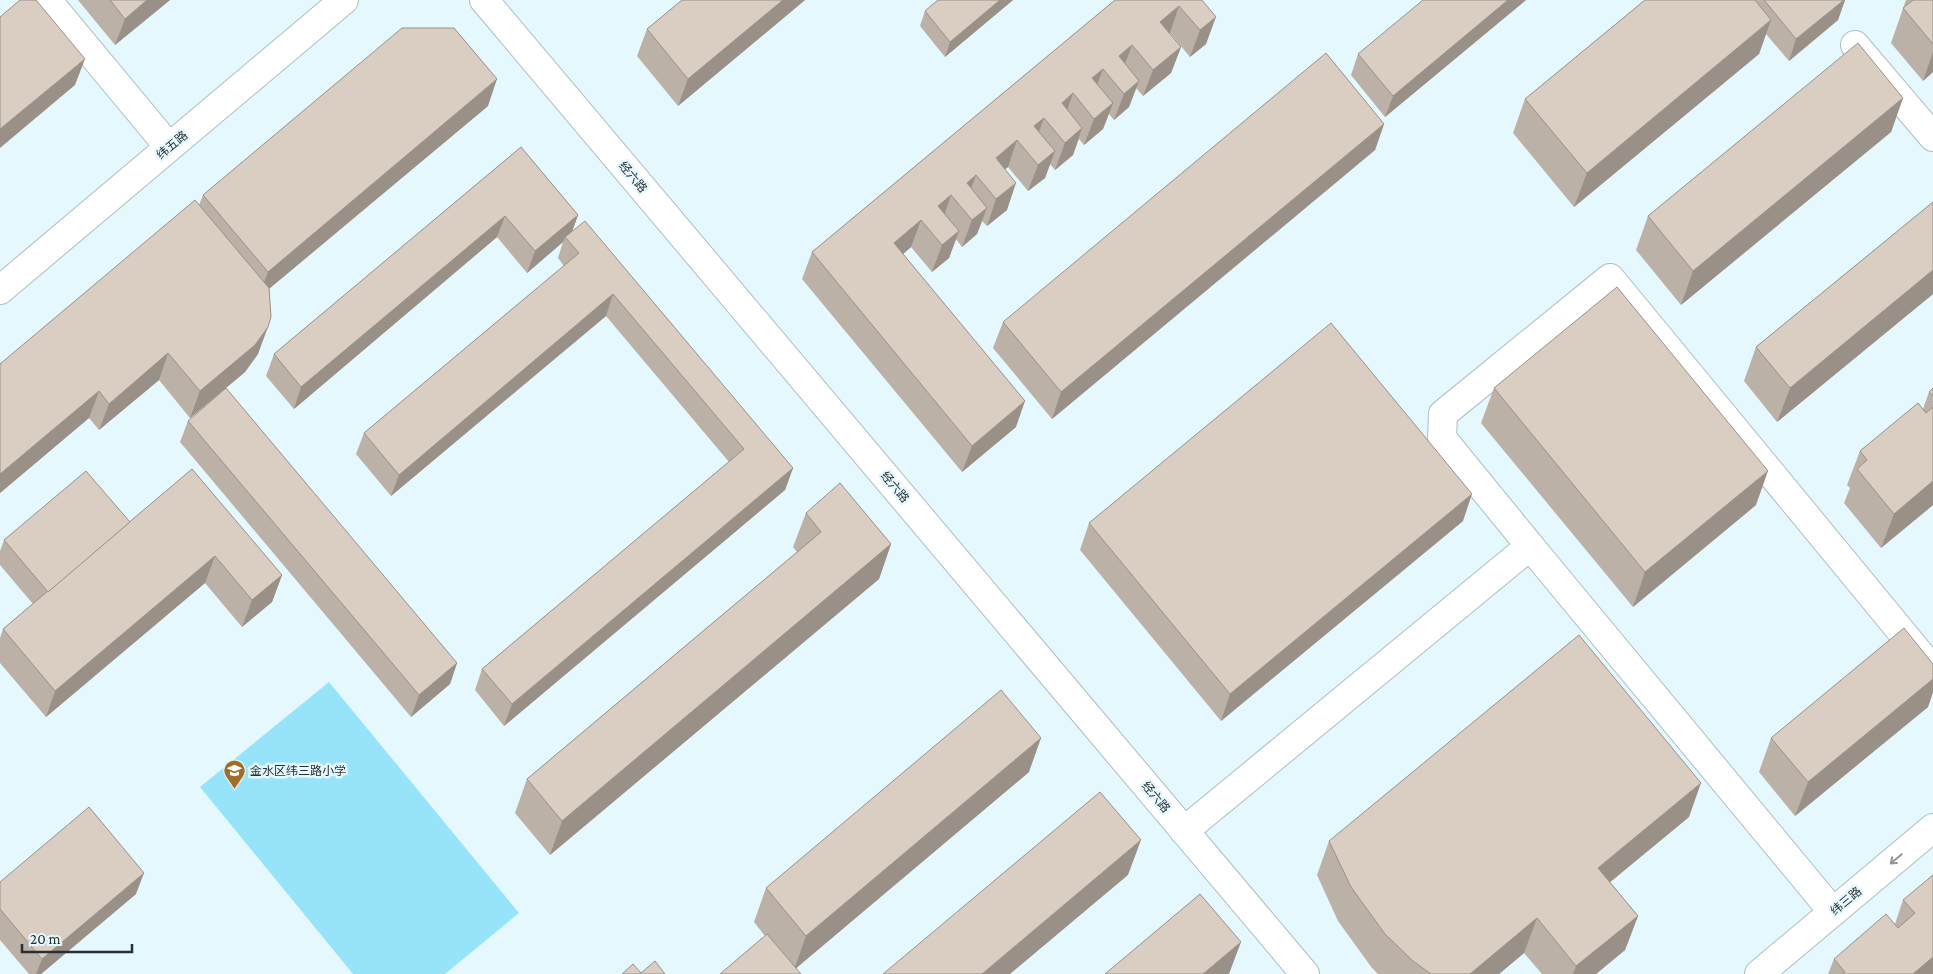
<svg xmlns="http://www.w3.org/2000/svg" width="1933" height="974" font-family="'Crimson Pro','Noto Sans SC',serif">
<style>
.green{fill:#97e4fa}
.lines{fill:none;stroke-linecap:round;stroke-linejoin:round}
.minor-casing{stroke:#acbec4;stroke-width:30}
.minor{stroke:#fff;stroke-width:28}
.wall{fill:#bbb1a7}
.shaded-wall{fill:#999088}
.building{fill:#dacec2;stroke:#999088}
.oneway{stroke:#949798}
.labels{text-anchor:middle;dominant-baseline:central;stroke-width:5;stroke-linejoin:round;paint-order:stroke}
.street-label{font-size:12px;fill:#282f32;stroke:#e5f8fe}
.poi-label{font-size:12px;fill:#282f32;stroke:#e5f8fe;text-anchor:start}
</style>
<rect width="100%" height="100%" fill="#e5f8fe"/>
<path class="green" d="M329,682L519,913L445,974H353L200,787Z"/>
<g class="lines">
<defs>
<g id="minor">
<path d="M47,0L169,147"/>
<path d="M484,0L1305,974"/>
<path d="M1855,45L1933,137"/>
<path d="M0,290L344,0"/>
<path d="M1530,546L1833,912"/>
<path d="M1184,831L1530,546L1442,438L1443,414L1610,278L1933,670"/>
<path d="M1759,974L1933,828"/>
</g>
</defs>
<use href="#minor" class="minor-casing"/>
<use href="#minor" class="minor"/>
</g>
<g class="wall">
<path d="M78,0H170L115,45Z"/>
<path d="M682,0H805L678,106L637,56L647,29Z"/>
<path d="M1013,0L945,57L920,26L925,11Z"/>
<path d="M1115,0H1202L1206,44L1190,57L1170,33H1169L1181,47L1171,73L1143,96L1136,88L1129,107L1114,120L1109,114L1103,129L1084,145L1079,139L1073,155L1055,170L1050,164L1045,178L1028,191L1008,167L1005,169L1007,210L987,226L982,221L977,234L962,247L956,239L949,258L932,272L911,247L903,254L1016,427L962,472L802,279L812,252Z"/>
<path d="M1526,0L1385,117L1351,75L1358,54Z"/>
<path d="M1645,0H1845L1838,20L1789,61L1766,34L1759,54L1574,207L1513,133L1525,99Z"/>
<path d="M1906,0H1933V72L1923,81L1891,43Z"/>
<path d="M1903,98L1891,132L1681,305L1636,250L1648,216Z"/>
<path d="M488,106L269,289L258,354L245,372L190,418L159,380L99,430L89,418L0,493L199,205L203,195Z"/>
<path d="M1384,124L1375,150L1052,419L993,348L1003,322Z"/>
<path d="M521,147L578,215L572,232L793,468L785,490L504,726L475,690L482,669L729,462L606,316L391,496L356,454L364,433L564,266L558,258L563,242L527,273L497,237L294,409L266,376L274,354Z"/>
<path d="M1933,202V294L1777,422L1744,381L1756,347Z"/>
<path d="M1494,388L1756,505L1633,607L1481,423Z"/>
<path d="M1933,388V505L1881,548L1844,503L1850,488L1847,485L1860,451L1923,409L1929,392Z"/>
<path d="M188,421L457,663L450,684L411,717L180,442Z"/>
<path d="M806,513L891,544L879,579L550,855L515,813L527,779L797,552L793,547Z"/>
<path d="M1463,521L1221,721L1080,550L1089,523Z"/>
<path d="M130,522L282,575L272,602L242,627L205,583L46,717L0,663V638L3,629L33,604L0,565V551L4,540Z"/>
<path d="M1933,664V692L1928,707L1795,816L1759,772L1771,738Z"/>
<path d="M1029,772L796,968L765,936L754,922L766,888Z"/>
<path d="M1689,817L1610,882L1638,916L1625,950L1596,974H1542L1524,953L1499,974H1378L1372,968L1338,921L1317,875L1329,841Z"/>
<path d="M1933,875V974H1828L1834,959L1895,924L1903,900Z"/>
<path d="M0,882L136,894L41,974H29L0,940Z"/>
</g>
<g class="shaded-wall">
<path d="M147,0H170L115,45L125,19Z"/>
<path d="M783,0H805L678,106L688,79Z"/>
<path d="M1000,0H1013L945,57L950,42Z"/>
<path d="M1508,0H1526L1385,117L1393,96Z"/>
<path d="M1844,0H1845L1838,20L1789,61L1796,39Z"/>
<path d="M1179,6L1170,33L1150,48L1160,22Z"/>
<path d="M1216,17L1206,44L1190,57L1200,30Z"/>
<path d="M1771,20L1759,54L1574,207L1587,173Z"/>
<path d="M1132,45L1122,72L1119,56Z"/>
<path d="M1181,47L1171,73L1143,96L1153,70Z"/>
<path d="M1933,52V72L1923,81Z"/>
<path d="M85,59L75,85L0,148V129Z"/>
<path d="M1103,69L1093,96L1092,78Z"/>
<path d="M497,79L488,106L258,298L268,272Z"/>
<path d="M1139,81L1129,107L1114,120L1124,94Z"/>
<path d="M1073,93L1064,120L1052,130L1062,103Z"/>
<path d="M1903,98L1891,132L1681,305L1693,271Z"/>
<path d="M1113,103L1103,129L1084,145L1094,119Z"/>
<path d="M1044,118L1034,145V126Z"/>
<path d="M1384,124L1375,150L1052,419L1061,392Z"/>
<path d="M1082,128L1073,155L1055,170L1065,143Z"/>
<path d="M1017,140L1008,167L986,185L996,158Z"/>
<path d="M1055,151L1045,178L1028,191L1038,165Z"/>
<path d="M976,175L966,202L967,183Z"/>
<path d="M1016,183L1007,210L987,226L996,199Z"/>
<path d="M951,195L942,222L938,206Z"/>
<path d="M987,208L977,234L962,247L972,220Z"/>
<path d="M578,215L570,237H565L563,242L527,273L535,251Z"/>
<path d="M505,216L497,237L294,409L301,387Z"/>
<path d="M921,220L911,247L885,270L894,243Z"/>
<path d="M959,231L949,258L932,272L942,245Z"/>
<path d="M1933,270V294L1777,422L1790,388Z"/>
<path d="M613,294L606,316L391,496L399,475Z"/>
<path d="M268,327L258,354L245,372L190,418L200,391Z"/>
<path d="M168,353L159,380L99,430L109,404Z"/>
<path d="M99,391L89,418L0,493V474Z"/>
<path d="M1025,401L1016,427L962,472L972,446Z"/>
<path d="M793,468L785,490L504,726L512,704Z"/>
<path d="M1768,471L1756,505L1633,607L1645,572Z"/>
<path d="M1933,481V505L1881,548L1894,514Z"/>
<path d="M1472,494L1463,521L1221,721L1230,694Z"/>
<path d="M891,544L879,579L550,855L562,821Z"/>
<path d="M215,556L205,583L46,717L55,691Z"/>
<path d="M282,575L272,602L242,627L252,600Z"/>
<path d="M457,663L450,684L411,717L419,695Z"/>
<path d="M1933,679V692L1928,707L1795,816L1808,782Z"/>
<path d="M1041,738L1029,772L794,970L806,936Z"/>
<path d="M1701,783L1689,817L1586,902L1598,868Z"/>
<path d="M1141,840L1128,875L1010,974H982Z"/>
<path d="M144,873L136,894L41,974H36L42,959Z"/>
<path d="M1638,916L1625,950L1596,974H1573L1576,966Z"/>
<path d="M1537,918L1524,953L1499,974H1470Z"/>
<path d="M1241,942L1229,974H1203Z"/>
<path d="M1933,957V974H1913Z"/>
</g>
<g class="building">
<path d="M20,0H36L85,59L0,129V17Z"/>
<path d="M110,0H147L125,19Z"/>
<path d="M682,0H783L688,79L647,29Z"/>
<path d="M938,0H1000L950,42L925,11Z"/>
<path d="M1115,0H1202L1216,17L1200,30L1179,6L1160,22L1181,47L1153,70L1132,45L1119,56L1139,81L1124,94L1103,69L1092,78L1113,103L1094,119L1073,93L1062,103L1082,128L1065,143L1044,118L1034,126L1055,151L1038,165L1017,140L996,158L1016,183L996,199L976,175L967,183L987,208L972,220L951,195L938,206L959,231L942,245L921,220L894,243L1025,401L972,446L812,252Z"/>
<path d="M1423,0H1508L1393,96L1358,54Z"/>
<path d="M1645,0H1755L1771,20L1587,173L1525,99Z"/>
<path d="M1764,0H1844L1796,39Z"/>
<path d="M1913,0H1933V44L1903,8Z"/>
<path d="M402,28H454L497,79L268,272L203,195Z"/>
<path d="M1858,43L1903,98L1693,271L1648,216Z"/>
<path d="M1326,53L1384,124L1061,392L1003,322Z"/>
<path d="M521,147L578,215L535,251L505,216L301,387L274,354Z"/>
<path d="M195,200L269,288L271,317L268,327L255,345L200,391L168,353L109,404L99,391L0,474V364Z"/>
<path d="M1933,202V270L1790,388L1756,347Z"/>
<path d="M585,221L793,468L512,704L482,669L744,449L613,294L399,475L364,433L579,253L565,237Z"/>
<path d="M1617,287L1768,471L1645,572L1494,388Z"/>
<path d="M1331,323L1472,494L1230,694L1089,523Z"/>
<path d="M226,388L457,663L419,695L188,421Z"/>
<path d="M1933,388V396L1929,392Z"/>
<path d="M1918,403L1926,413L1933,407V481L1894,514L1857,469L1867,460L1860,451Z"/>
<path d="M192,469L282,575L252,600L215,556L55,691L3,629Z"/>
<path d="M86,471L130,522L48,592L4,540Z"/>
<path d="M840,483L891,544L562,821L527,779L821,532L806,513Z"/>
<path d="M1904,628L1933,664V679L1808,782L1771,738Z"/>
<path d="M1579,635L1701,783L1598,868L1638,916L1576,966L1537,918L1470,974H1431L1413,961L1385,934L1351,887L1329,841Z"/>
<path d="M1001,690L1041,738L806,936L766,888Z"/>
<path d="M1100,792L1141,840L982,974H883Z"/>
<path d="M89,807L144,873L42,959L0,909V882Z"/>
<path d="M1933,875V957L1913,974H1842L1845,972L1834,959L1886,914L1898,928L1915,913L1903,900Z"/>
<path d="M1200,894L1241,942L1203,974H1105Z"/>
<path d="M767,934L801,974H720Z"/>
<path d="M655,961L665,974H622L633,964L641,973Z"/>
</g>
<defs><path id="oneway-shaft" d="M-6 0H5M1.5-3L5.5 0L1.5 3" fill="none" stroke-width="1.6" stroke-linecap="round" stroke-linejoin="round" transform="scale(1.25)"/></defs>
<use class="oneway" href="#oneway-shaft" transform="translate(1896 859) rotate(140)"/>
<defs>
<symbol id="school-pin" viewBox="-11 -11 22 30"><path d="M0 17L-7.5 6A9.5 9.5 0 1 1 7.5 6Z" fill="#a26d26" stroke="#e5f8fe"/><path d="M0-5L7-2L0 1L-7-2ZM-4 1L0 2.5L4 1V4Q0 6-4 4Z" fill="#fff"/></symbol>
</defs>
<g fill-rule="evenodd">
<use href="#school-pin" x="222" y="758" width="25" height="34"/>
</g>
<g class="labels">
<g class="street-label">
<text transform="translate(172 145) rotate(-40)">纬五路</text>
<text transform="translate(633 177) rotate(50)">经六路</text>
<text transform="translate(895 487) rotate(50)">经六路</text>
<text transform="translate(1156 797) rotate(50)">经六路</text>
<text transform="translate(1846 901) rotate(-40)">纬三路</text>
</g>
<g class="poi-label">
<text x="250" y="771">金水区纬三路小学</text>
</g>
</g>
<path d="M22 944v8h110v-8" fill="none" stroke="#282f32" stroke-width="2.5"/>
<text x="30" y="944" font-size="15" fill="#282f32" stroke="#e5f8fe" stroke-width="4" paint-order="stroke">20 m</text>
</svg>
